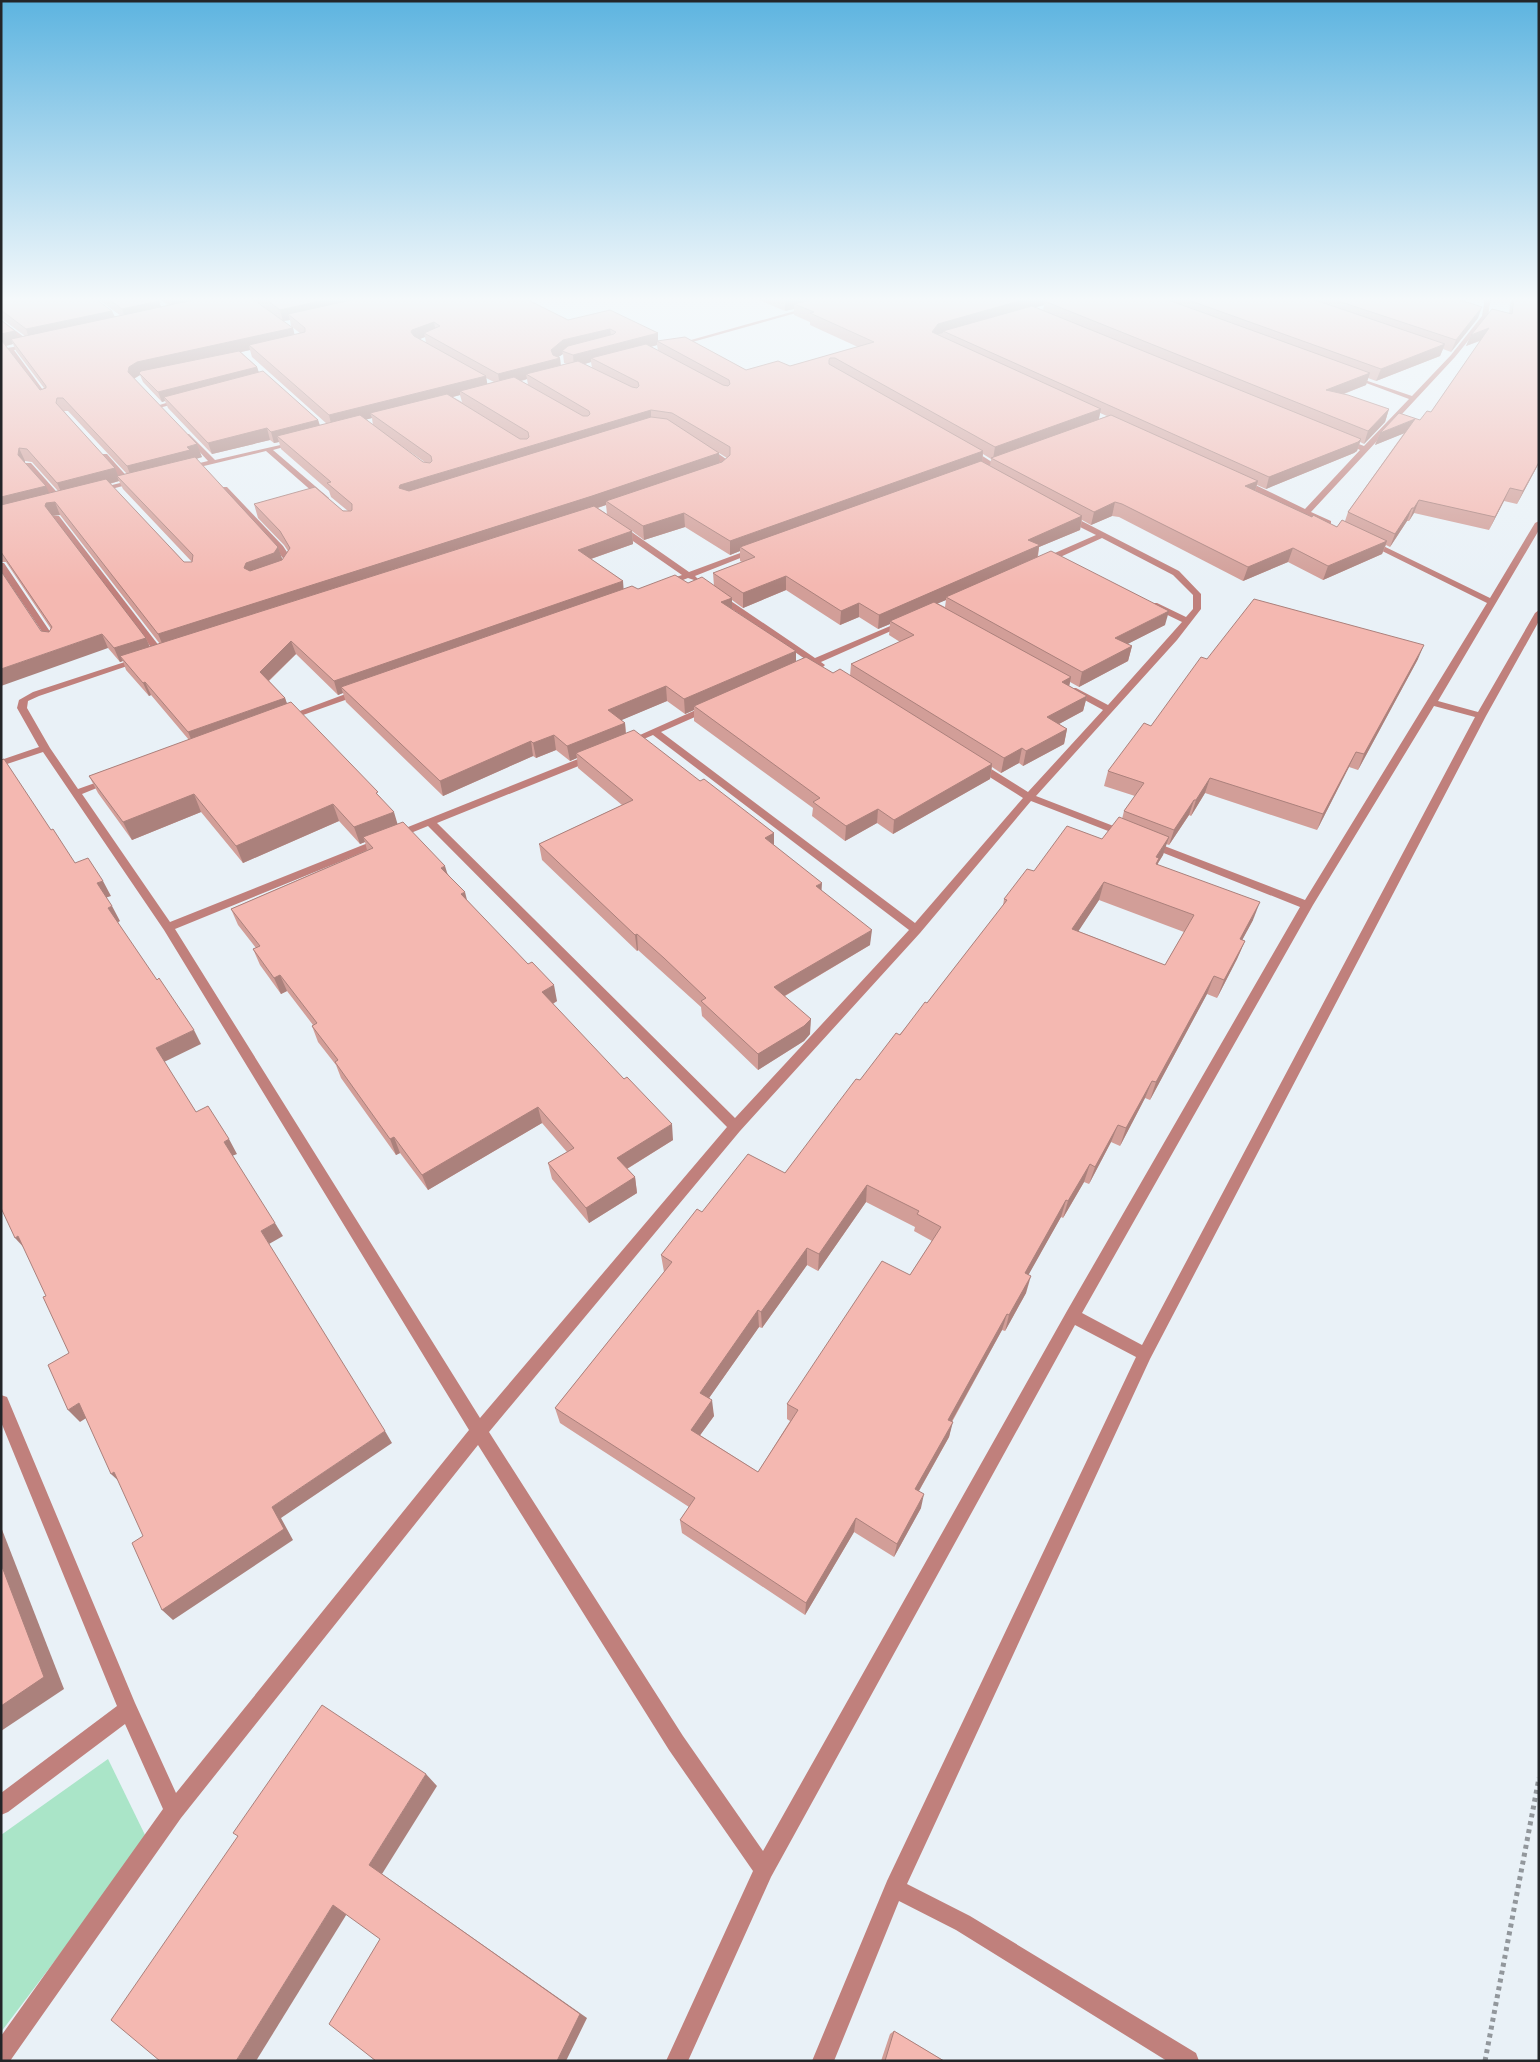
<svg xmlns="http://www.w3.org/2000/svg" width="1540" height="2062" font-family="'Exo 2',sans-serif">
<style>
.green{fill:#aae5c8}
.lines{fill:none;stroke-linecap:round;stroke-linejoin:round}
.path{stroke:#92979c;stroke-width:5;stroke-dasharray:4 4;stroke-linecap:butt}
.minor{fill:#c0807c;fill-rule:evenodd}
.wall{fill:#d29e98;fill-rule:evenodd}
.shaded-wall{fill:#ab817c}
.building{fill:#f4b8b1;stroke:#ab817c;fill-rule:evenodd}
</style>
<rect width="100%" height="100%" fill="#e9f1f7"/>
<path class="green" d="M108,1759L147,1839L1,2032V1835Z"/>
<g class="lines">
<path class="path" d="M1485,2061L1539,1778"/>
<g class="minor">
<path d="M1485,297H1491L1488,316L1455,357L1311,512L1331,521V525H1325L1239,484V480H1245L1305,509L1360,450L1342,441V439H1346L1364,446L1409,399L1350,377V375L1412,396L1451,355L1482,316Z"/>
<path d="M809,307L814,308L678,346L673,345Z"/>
<path d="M1,320L35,345L14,350L43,390V392H39L8,352L1,353V349L25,345L1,325Z"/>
<path d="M183,398L186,400L185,401L159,408L156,406Z"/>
<path d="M185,434H189L215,460L298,441V443L273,450L329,498L322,500L266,451L183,471V467L208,461L185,436Z"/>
<path d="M701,446H707L729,461L727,470L714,473V469L721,467L722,464L701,450Z"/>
<path d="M964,448H970L995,464L988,466L964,452Z"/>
<path d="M101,454H107L131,481L138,479L142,481L96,493V489L124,482L101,458Z"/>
<path d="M25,463H31L63,499V503H57L25,467Z"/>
<path d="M221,487H227L283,546L293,561L287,571L280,569L285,561L277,550L221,491Z"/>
<path d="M1064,515H1070L1179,571L1201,594V609L1177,640L1036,796L1129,832L1130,834L1125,837L1121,836L1031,801L920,933L740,1131L489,1432L683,1736L763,1851L1067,1311L1300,907L1146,846L1145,844L1150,841L1154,842L1305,900L1487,603L1364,542L1371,540L1490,598L1535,523L1539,521V530L1438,701L1478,712L1535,613L1539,610V621L1486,716L1150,1359L907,1884L970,1916L1196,2053L1199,2061H1167L956,1930L899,1901L834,2061H812L887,1881L1136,1357L1075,1325L771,1877L688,2061H666L753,1871L669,1750L478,1445L181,1818L10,2061H1V2036L163,1809L125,1724L8,1812L1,1815V1793L117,1706L1,1422V1395L7,1397L135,1703L176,1793L469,1430L164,930L43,752L1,766V760L39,747L17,708L19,700L33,692L137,658L140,657L145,660L39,696L28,701L27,708L50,748L78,789L109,778L114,781L82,794L170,922L588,755H596V759L437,823L735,1118L909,930L653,735L630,745L627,746L622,743L707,705H713V709L661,732L915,923L1023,798L972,766V762H980L1028,792L1103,710L1070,692V688H1076L1108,705L1182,622L1151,607V603H1157L1186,617L1193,609V595L1173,575L1102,538L1047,563H1041V559L1096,535L1064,519ZM1434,706L1475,717L1142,1345L1082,1313L1313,905ZM428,826L727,1127L480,1418L175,929Z"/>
<path d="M53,516H59L163,651V655H157L53,520Z"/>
<path d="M617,526H623L689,572L751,549L758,551L695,576L698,579L697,581L688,578L665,587L662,586V582L682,575L617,530Z"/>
<path d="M1,563H4L57,642L56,644H50L49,642L1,571Z"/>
<path d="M719,593L815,658L902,621L909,623L821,662L825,665L823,667L814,665L802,670H796V666L808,661L716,598L715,596Z"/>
<path d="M359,689L364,692L362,694L289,720L286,721L281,718Z"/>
</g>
</g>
<g class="wall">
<path d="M1,297L112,311L115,317L121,316L95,297H154L159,301L161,307L168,305L157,297H250L293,328L294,335L301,334L291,326L290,320L283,321L251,297H522L568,320L658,333V341L746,370L790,366L858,347L810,325V322L794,315V309L785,311L752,297H1451L1478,318L1451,352L1443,349L1440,356L1376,381L1368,378L1366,385L1344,394L1389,409L1385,422L1364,444L1360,442L1357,451L1354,453L1266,489L1257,485L1255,491L1312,517L1337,527L1345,521L1348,512L1404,433L1375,445L1380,433L1420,420L1431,412L1480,341L1466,346L1471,335L1509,313L1510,304L1512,297H1539V463L1517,504L1504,501L1489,530L1414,513L1409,521H1407L1390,547L1386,545L1382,554L1323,580L1288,562L1243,581L1119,517L1112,516L1091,525L1082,520L1080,530L1039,547L1038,557L1165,625L1127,644L1132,646L1128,661L1079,687L1070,682L1069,686L1087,696L1083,711L1059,724L1067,729L1064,744L1023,766L1019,763L1001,773L992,767L990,779L893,834L877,823L845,841L812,816L813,808L694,721V710L685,714L667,701L621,720L625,723L626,734L700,781L774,833V845L822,891L870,945L785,996L810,1034L804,1041L758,1070L702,1016L701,1007L638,950L637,951L542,860L539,844L622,805L578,768L577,758L570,761L556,750L536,758L533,756L443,796L346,702L343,693L338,695L296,654L269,681L285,698L287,704L380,797L397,824L448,874L467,900L557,1001L553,1004L673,1140L627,1169L635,1177L637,1193L589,1223L552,1179L548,1163L567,1152L542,1123L428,1190L400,1153L396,1155L341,1078L336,1065L318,1042L312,1026L313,1025L287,991L281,994L260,965L253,949L256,948L238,925L231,909L367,850L365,842L360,844L339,821L243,863L201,812L132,840L98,793L89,776L189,740L151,695L149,696L126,670L123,661L120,662L108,648L41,631L49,632L51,629L6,562H1V320L18,338L25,336L2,319H1ZM1044,305L1043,310L1036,307ZM425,337L426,343L420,339ZM13,344L16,351L44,388L40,390L6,346ZM657,345L658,351L651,347ZM250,350L252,357L327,424L320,425L318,420L259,373L257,367L241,352ZM563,354L564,363L567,364L561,366L560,358L558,357ZM591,362L592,368L585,364ZM140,375L143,382L162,402L165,401L168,408L212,454L270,440L274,443L279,442L281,449L329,491L331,497L348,511L254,504L258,518L284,545L288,551L282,560L278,547L196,459L202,457L134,379ZM486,378L494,382L487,384ZM527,379L528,385L521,381L525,380ZM460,395L462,402L453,397ZM64,411H68L127,474L118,476ZM1100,413L1107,416L1099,419ZM372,418L373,426L365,420ZM386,435L426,463L423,462ZM719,453L727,458L722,462L719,463ZM983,454L991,459L990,466L982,462ZM25,461L32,462L58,491L49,493L25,463ZM119,481L123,489L192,562H184L110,484ZM606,505L607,514L598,508ZM60,515L160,644L150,647L146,638L52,516ZM685,527L730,555L740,551V561L742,562L713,573L714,586L688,583L638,589H623V581L591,559L633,544L632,531L644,540ZM786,590L840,625L859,617L878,629L890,624L889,635L900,642L851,664L850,676L833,673L796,662L732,609V600L743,608ZM946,600L945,607L937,603Z"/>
<path d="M1207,659H1418L1358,770L1349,767L1317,830L1205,793L1191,816L1189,815L1169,845L1166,844L1163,855L1157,865L1253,920L1242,940L1245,941L1237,959L1217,998L1207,994L1150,1100L1145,1098L1120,1146L1111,1142L1089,1184L1084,1182L1063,1218L1061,1217L1028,1275L1026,1293L1005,1331L1002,1330L952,1422L949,1437L919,1491L921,1508L894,1557L854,1532L805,1615L682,1533L680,1520L689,1507L560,1423L555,1408L664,1272L661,1255L702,1212L785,1173L860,1080L927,1003L1003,906L1004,899L1034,871L1102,839L1122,819L1124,811L1135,796L1104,786L1108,771L1151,726ZM1099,900L1184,932L1165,965L1078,931ZM866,1202L915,1227L914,1231L932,1241L910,1275L787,1404V1419L790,1421L758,1472L700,1435L714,1416L709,1398L759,1327L762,1328L807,1265L818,1271Z"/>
<path d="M894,2031L944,2061H881L890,2034Z"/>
</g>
<g class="shaded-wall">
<path d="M173,297H230L173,309L170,298Z"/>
<path d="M337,297H390L288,314L290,320L283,321L280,310Z"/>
<path d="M796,297H839L794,304V309L785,311V300Z"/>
<path d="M1033,297H1071L1044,301V305L946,332L943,331V333L936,335L932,332L938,324Z"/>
<path d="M159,301L163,312L126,320L122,309Z"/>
<path d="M1482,307L1478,318L1451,352L1456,340Z"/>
<path d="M112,311L117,322L30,341L26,329Z"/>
<path d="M434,322L436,333H424L425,337L414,341L411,332L412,330Z"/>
<path d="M293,328L296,340L249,345L250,350L141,374L139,373L140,375L133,379L128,372L129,367L137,362Z"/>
<path d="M1489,328L1484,339L1466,346L1471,335Z"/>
<path d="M610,329L612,340L565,352L562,351L563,354L554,360L560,358L561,370L526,374L527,379L500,386L498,374L551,350L563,340Z"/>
<path d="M15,331L20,343L11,339L13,344L1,347V334Z"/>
<path d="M658,333V341H657V345L597,361L591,358V362L574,367L573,355Z"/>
<path d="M1445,344L1440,356L1376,381L1381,369Z"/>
<path d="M257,367L260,376L164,397L165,401L162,402L158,392Z"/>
<path d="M1370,373L1366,385L1322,402L1326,390Z"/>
<path d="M486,376L488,388L460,391V395L376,417L370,413L372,418L332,428L329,415Z"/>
<path d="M1101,409L1098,422L993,459L995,447Z"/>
<path d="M1389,409L1385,422L1364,444L1368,431Z"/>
<path d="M651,410V422L403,498L399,488L400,485Z"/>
<path d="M1415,419L1410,431L1375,445L1380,433Z"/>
<path d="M318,420L321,431L277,436L279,442L274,443L271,432Z"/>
<path d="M267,428L270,440L212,454L208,443Z"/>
<path d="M1361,439L1357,451L1354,453L1266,489L1269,477Z"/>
<path d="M197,444L202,457L132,479L127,466Z"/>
<path d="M19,448L25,461L24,468L18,455Z"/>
<path d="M983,451L982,464L740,547V551L730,555V541Z"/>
<path d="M719,453L720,466L606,501V505L593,509L164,648L158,634Z"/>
<path d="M1539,462V463L1517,504L1523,491Z"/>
<path d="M115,468L119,478L117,476L119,481L63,496L57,483Z"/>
<path d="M1258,481L1254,494L1245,486Z"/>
<path d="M46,486L52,499L1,512V497Z"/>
<path d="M1510,488L1504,501L1489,530L1495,517Z"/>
<path d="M1419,500L1414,513L1409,521L1414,508Z"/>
<path d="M55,502L60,515L51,516L45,506L46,503Z"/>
<path d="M1115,502L1112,516L1091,525L1094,512Z"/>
<path d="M1412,508L1407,521L1390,547L1395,534Z"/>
<path d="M684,513L685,527L644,540L643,526Z"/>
<path d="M1082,516L1080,530L1039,547L1037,559L946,597V600L893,623L890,621V624L878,629L879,615L1028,540Z"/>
<path d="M632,531L633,544L579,563L578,550Z"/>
<path d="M1387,541L1382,554L1323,580L1328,566Z"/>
<path d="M278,547L283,561L248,582L244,568L246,563Z"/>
<path d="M1293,548L1288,562L1243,581L1248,567Z"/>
<path d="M786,576V590L743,608V593Z"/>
<path d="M623,581L624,594L341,687L343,693L338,695L334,681Z"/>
<path d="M732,598V612L721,602Z"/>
<path d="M859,603V617L840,625L841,611Z"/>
<path d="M1169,611L1165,625L1112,652L1115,638Z"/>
<path d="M102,634L108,648L1,686V669Z"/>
<path d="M146,638L152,652L120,656L123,661L120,662L114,648Z"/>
<path d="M291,641L296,654L264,685L260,672Z"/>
<path d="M1424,645L1418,659L1358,770L1364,754Z"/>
<path d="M1132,646L1128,661L1079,687L1082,672Z"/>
<path d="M796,651V665L694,706V710L685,714L684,699Z"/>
<path d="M1071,677L1068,692L1062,682Z"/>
<path d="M145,682L151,695L149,696L143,683Z"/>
<path d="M666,686L667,701L610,725L608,710Z"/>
<path d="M1087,696L1083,711L1044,732L1047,717Z"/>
<path d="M285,698L290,712L194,746L188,732Z"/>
<path d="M625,723L626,738L576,753L577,758L570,761L567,746Z"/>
<path d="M1067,729L1064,744L1023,766L1026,751Z"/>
<path d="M554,735L556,750L536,758L533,743Z"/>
<path d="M531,741L533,756L443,796L440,781Z"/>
<path d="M1022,748L1019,763L1001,773L1004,758Z"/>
<path d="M1356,752L1349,767L1317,830L1323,814Z"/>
<path d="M992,764L990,779L893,834L894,820Z"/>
<path d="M1210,778L1205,793L1191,816L1196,800Z"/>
<path d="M194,794L201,812L132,840L123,822Z"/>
<path d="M1194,800L1189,815L1169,845L1174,830Z"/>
<path d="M333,804L339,821L243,863L236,846Z"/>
<path d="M878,809L877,823L845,841L846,826Z"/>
<path d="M394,812L399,829L363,837L365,842L360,844L354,827Z"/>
<path d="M774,833V849L765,838Z"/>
<path d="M1169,837L1163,855L1158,863L1154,876L1156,857Z"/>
<path d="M445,866L450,882L441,868Z"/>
<path d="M103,881L111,896L105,898L97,883Z"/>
<path d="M1104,882L1099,900L1068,947L1072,929Z"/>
<path d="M822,883L821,898L816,886Z"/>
<path d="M465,892L469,908L461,894Z"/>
<path d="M1260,902L1253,920L1233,957L1240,939Z"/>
<path d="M112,906L120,921L117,923L108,908Z"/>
<path d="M872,930L870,945L774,1002V987Z"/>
<path d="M637,934L638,950L637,951L635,935Z"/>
<path d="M1245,941L1237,959L1217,998L1224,980Z"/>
<path d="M280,975L287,991L281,994L274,978Z"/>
<path d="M1214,976L1207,994L1150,1100L1156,1082Z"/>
<path d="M554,985L557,1001L545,1008L542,992Z"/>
<path d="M811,1019L810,1034L804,1041L758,1070V1054Z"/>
<path d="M194,1030L201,1044L164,1062L156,1048Z"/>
<path d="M1152,1081L1145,1098L1120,1146L1126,1128Z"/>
<path d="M538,1107L542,1123L428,1190L422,1175Z"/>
<path d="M672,1124L673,1140L620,1173L617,1158Z"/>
<path d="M1118,1125L1111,1142L1089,1184L1095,1167Z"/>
<path d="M394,1137L400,1153L396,1155L390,1139Z"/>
<path d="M229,1139L237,1154L232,1156L224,1142Z"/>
<path d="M1090,1164L1084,1182L1063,1218L1068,1201Z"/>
<path d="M635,1177L637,1193L589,1223L586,1208Z"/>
<path d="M867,1185L866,1202L818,1271L819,1254Z"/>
<path d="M1066,1200L1061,1217L1020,1290L1025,1273Z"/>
<path d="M275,1223L283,1236L269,1244L261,1231Z"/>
<path d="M18,1236L27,1251L15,1238Z"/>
<path d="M807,1248V1265L762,1328L761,1312Z"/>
<path d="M1031,1276L1026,1293L1005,1331L1009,1315Z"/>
<path d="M758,1310L759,1327L702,1408L700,1393Z"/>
<path d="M1007,1314L1002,1330L944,1435L948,1420Z"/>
<path d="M712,1400L714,1416L693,1445L691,1430Z"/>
<path d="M79,1403L91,1415L80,1422L68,1410Z"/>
<path d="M953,1422L949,1437L912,1503L915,1489Z"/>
<path d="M385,1431L392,1443L281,1518L293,1540L173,1620L162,1610L272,1507Z"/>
<path d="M114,1472L123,1485L111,1474Z"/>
<path d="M924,1494L921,1508L894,1557L897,1544Z"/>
<path d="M856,1518L854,1532L805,1615L806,1603Z"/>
<path d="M1,1527L64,1689L1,1731Z"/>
<path d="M426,1774L437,1786L382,1874L587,2018L566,2061H557L369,1865Z"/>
<path d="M333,1905L348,1912L256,2061H236Z"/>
</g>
<g class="building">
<path d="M1,297H93L112,311L26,329L1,310Z"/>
<path d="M106,297H154L159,301L122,309Z"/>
<path d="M207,297H250L293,328L137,362L129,367L128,372L197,444L187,447L190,450L127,466L63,398H57L56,403L115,468L57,483L27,449L19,448L18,455L46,486L1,497V342L2,341L40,390L46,388V386L11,339Z"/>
<path d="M263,297H337L280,310Z"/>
<path d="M365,297H522L568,320L610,310L658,333L573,355L562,351L568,346L614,334L616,332L610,329L563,340L551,350L553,355L560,358L498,374L424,333L440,326L434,322L412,330L411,332L414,336L486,376L329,415L249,345L305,332V328L288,314Z"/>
<path d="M778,297H796L785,300Z"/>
<path d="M821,297H1033L938,324L932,332L1101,409L995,447L835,358H830L829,360V364L983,451L730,541L684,513L643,526L606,501L722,462L730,455V447L672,413L651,410L400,485L399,488L409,491L651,417L667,419L719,453L592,496L158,634L55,502L46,503L45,506L146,638L114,648L102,634L1,669V571L41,631L49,632L52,627L1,552V505L106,479L184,562H192L193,555L117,476L195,457L278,547L274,553L246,563L244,568L250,571L282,560L290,548L280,531L254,504L315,487L343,511H351L352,510V504L327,483L331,482L277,436L360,415L423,462L430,463L432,461L431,456L370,413L447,394L520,439H527L529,437L528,432L460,391L514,377L583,416H588L590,414L589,411L526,374L578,361L632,387L637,388L639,386L638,382L591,358L646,344L723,385L728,386L730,384L729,380L657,341L685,337L746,370L778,361L790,366L874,342L810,313L814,312L794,304Z"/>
<path d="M1058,297H1160L1370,373L1326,390L1348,395L1389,409L1368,431L1044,301Z"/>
<path d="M1180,297H1306L1445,344L1381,369Z"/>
<path d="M1326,297H1451L1482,307L1456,340Z"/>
<path d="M1514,297H1539V462L1523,491L1510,488L1495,517L1419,500L1414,508H1412L1395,534L1348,512L1415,419L1380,433L1399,413L1420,420L1427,411L1431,412L1489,328L1471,335L1492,309L1512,314Z"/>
<path d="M1032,306L1361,439L1358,442L1269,477L943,331Z"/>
<path d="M1,320L15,331L1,334Z"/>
<path d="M239,351L257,367L158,392L139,373L141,371Z"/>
<path d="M263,371L318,420L271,432L267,428L208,443L164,397Z"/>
<path d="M1111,415L1258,481L1245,486L1312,517L1313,515L1337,527L1342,520L1387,541L1328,566L1293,548L1248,567L1122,504L1115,502L1094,512L991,458Z"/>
<path d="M981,461L1082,516L1028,540L1040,545L879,615L859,603L841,611L786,576L743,593L713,573L755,557L740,547Z"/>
<path d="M594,506L632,531L578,550L623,581L334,681L291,641L260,672L285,698L188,732L145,682L143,683L120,656Z"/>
<path d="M1051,551L1169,611L1115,638L1132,646L1082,672L946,597Z"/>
<path d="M675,575L688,583L702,577L732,598L721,602L796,651L684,699L666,686L608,710L625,723L567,746L554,735L533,743L531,741L440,781L341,687L632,586L638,589Z"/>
<path d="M1254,599L1424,645L1364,754L1356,752L1323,814L1210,778L1196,800H1194L1174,830L1124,811L1144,783L1108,771L1144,723L1151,726L1201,657L1207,659Z"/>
<path d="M934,602L1071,677L1062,682L1087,696L1047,717L1067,729L1026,751L1022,748L1004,758L851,664L914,635L890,621Z"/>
<path d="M806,657L833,673L840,669L992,764L894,820L878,809L846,826L813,802L820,798L694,706Z"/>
<path d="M291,702L378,792L376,793L394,812L354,827L333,804L236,846L194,794L123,822L89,776Z"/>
<path d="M634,730L700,781L704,779L774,833L765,838L822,883L816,886L872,930L774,987L811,1019L804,1026L758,1054L701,1001L706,998L664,958L637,934L635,935L539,844L633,800L576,753Z"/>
<path d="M4,759L51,830L53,829L75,863L88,858L103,881L97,883L112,906L108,908L157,980L159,978L194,1030L156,1048L196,1112L208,1106L229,1139L224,1142L275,1223L261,1231L385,1431L272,1507L284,1529L162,1610L132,1543L143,1536L114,1472L111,1474L79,1403L68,1410L48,1365L69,1353L43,1297L46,1296L18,1236L15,1238L1,1208V760Z"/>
<path d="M1119,817L1169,837L1156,857L1159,858L1156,864L1260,902L1240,939L1245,941L1224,980L1214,976L1156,1082L1152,1081L1126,1128L1118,1125L1095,1167L1090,1164L1068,1201L1066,1200L1025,1273L1031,1276L1009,1315L1007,1314L948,1420L953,1422L915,1489L924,1494L897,1544L856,1518L806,1603L680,1520L695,1498L555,1408L672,1262L661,1255L697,1209L702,1212L748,1154L785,1173L856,1079L860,1080L896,1033L900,1035L925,1002L927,1003L1007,900L1004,899L1027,869L1034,871L1067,826L1102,839ZM1104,882L1194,915L1165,965L1072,929ZM867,1185L919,1211L917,1214L941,1227L910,1275L882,1261L787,1404L798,1410L758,1472L691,1430L712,1400L700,1393L758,1310L761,1312L807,1248L819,1254Z"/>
<path d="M403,822L445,866L441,868L465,892L461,894L528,964L532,962L554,985L542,992L624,1079L627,1077L672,1124L617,1158L635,1177L586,1208L548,1163L574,1148L538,1107L422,1175L394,1137L390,1139L335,1062L338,1060L312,1026L317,1023L280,975L274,978L253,949L260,946L231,909L373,848L363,837Z"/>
<path d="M1,1564L44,1677L1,1706Z"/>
<path d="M322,1705L426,1774L369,1865L580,2014L557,2061H376L329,2024L380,1939L333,1905L236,2061H160L111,2020L238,1836L233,1833Z"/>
<path d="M894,2031L944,2061H885Z"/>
</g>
<linearGradient id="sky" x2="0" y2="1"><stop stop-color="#5db4e0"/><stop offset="0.51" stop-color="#f5f9fb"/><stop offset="1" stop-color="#f5f9fb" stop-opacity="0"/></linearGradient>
<rect width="1540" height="586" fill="url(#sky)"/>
<rect width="1540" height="2062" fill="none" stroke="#232528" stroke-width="5"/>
</svg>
